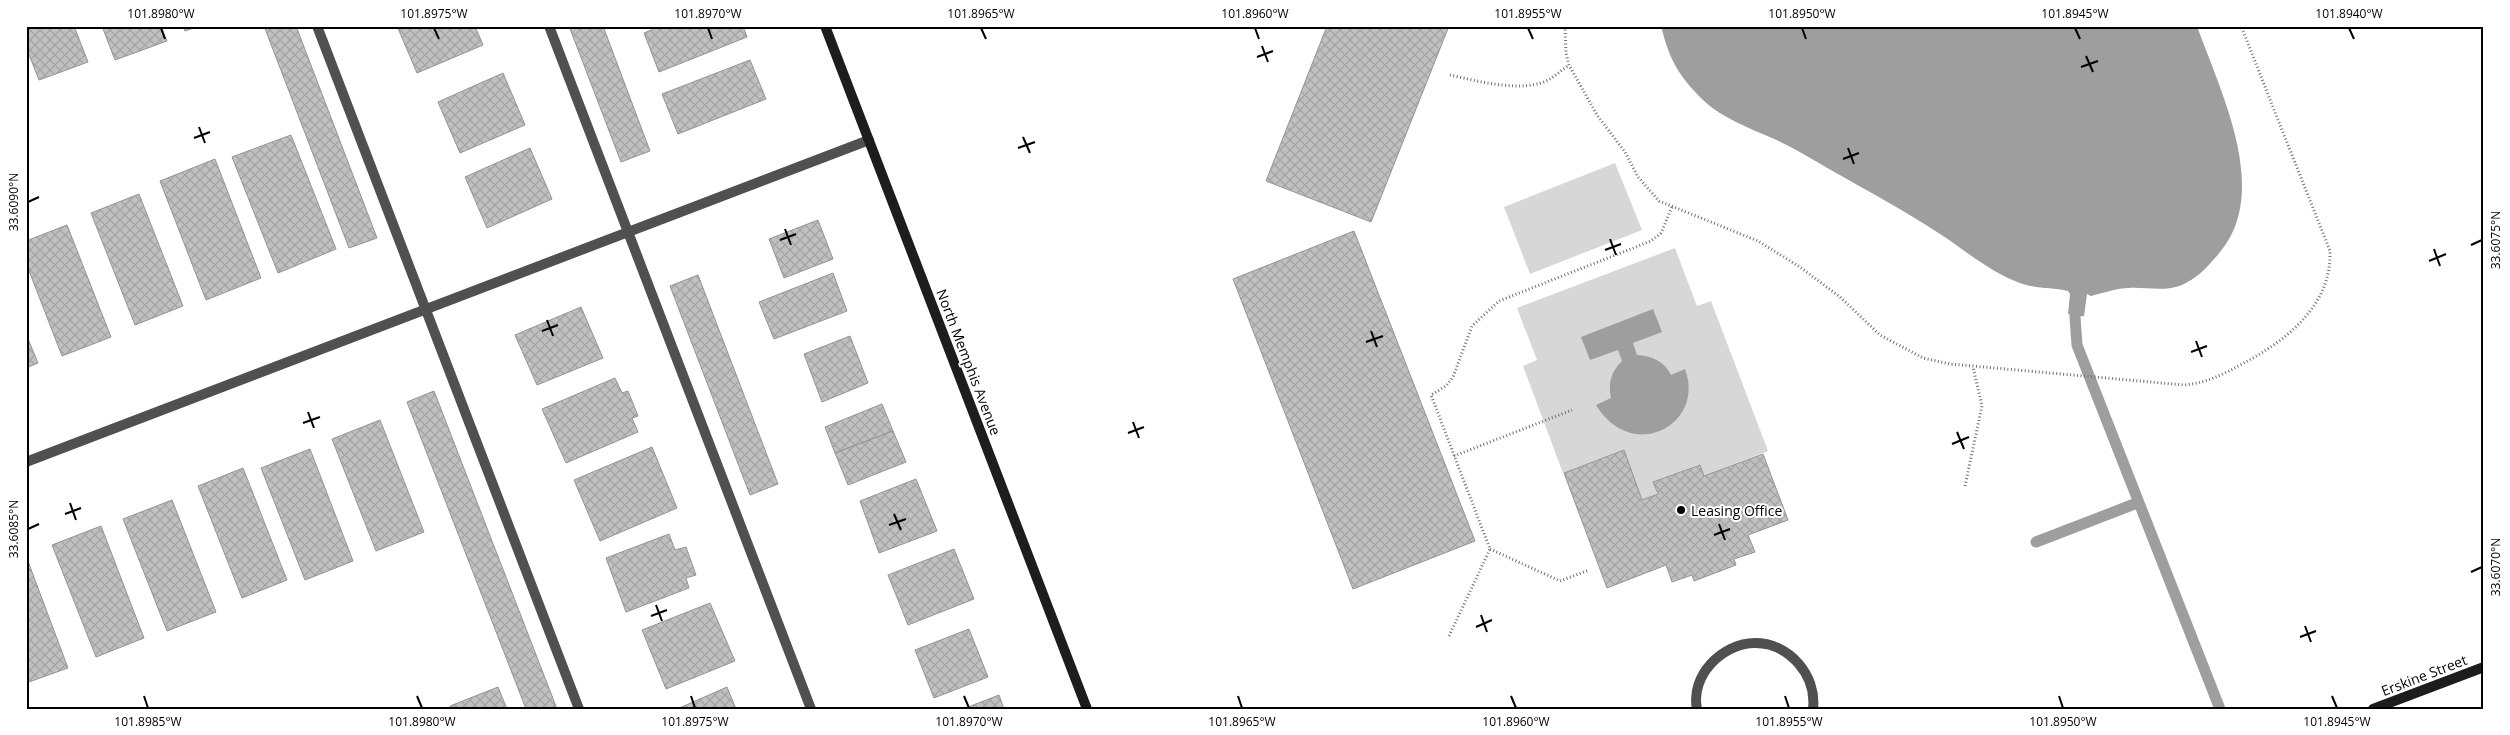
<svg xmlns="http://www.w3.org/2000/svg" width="2510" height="735" font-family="'Open Sans',sans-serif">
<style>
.park{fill:#d7d7d7}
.water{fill:#9e9e9e}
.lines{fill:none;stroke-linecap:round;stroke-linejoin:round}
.stream{stroke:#9e9e9e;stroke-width:11}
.building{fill:url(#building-cross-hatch);stroke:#949494}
.path{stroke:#727272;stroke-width:3;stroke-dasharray:1 2.5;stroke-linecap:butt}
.lane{stroke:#505050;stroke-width:10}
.secondary{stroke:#1d1d1d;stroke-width:10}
.ticks{fill:none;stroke:#000;stroke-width:2}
.poi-dot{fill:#000;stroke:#fff;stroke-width:2}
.labels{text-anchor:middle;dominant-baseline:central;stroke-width:4;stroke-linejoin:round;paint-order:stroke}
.street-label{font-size:14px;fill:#000;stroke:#fff}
.poi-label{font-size:14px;fill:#000;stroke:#fff;text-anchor:start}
.neatline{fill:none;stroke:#000;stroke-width:2}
.ticks-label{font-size:12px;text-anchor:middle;fill:#000}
</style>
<defs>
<pattern id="building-cross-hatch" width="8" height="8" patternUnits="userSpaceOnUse" patternTransform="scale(1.25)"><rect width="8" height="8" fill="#c0c0c0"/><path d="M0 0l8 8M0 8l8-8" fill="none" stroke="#a3a3a3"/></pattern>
</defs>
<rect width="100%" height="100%" fill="#fff"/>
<g class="park">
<path d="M1615,163L1642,230L1530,274L1504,207Z"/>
<path d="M1675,248L1697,306L1711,301L1768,451L1703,476L1698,465L1653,482L1657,494L1642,500L1623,450L1563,473L1523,366L1537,360L1517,308Z"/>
</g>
<g class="water">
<path d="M1661,26H2197C2221,94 2275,197 2214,259C2205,270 2195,279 2182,285C2166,292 2145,287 2129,288C2117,288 2103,293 2091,296L2087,294L2084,316L2075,317L2068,314L2070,294L2068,291C2051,287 2036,289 2020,283C1990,272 1966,251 1940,234C1904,210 1866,190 1829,169C1810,158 1792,147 1772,138C1749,128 1722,118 1703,100C1678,75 1670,61 1661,26Z"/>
<path d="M1653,309L1662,332L1633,343L1637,355C1652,356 1664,361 1671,375L1685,369C1706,425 1632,464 1596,405L1611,398C1608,382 1611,372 1622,361L1618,350L1590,360L1581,337Z"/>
</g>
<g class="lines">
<g class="stream">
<path d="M2075,317L2077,345L2220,709"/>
<path d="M2036,542L2137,503"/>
</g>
</g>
<g class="building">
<path d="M26,26H74L88,62L39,80L26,47Z"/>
<path d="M102,26H161L167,41L115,60Z"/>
<path d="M183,26H199L185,31Z"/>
<path d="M264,26H296L377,238L349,248Z"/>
<path d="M397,26H475L483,45L417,73Z"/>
<path d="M569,26H603L650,151L621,162Z"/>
<path d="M660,26H743L747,37L659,72L644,33Z"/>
<path d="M1327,26H1449L1371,222L1266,181Z"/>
<path d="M750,60L766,99L678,134L662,94Z"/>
<path d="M503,73L525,125L460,153L438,102Z"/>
<path d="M291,135L336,249L278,273L232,157Z"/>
<path d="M530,148L552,199L487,228L465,177Z"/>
<path d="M215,159L261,278L206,300L160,181Z"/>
<path d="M139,194L183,306L135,325L91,213Z"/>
<path d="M818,220L833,259L784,278L769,239Z"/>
<path d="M67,225L111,337L62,356L26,263V241Z"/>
<path d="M1354,231L1475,541L1353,589L1233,279Z"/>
<path d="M833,273L847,311L774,339L759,302Z"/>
<path d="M698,275L778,484L750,495L670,286Z"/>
<path d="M581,307L603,358L537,385L515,335Z"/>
<path d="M26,334L38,363L26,368Z"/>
<path d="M850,336L868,383L822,402L804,354Z"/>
<path d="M615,378L622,393L628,391L638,416L632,418L638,432L566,463L542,409Z"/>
<path d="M434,391L557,709H526L407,402Z"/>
<path d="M882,404L893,431L835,453L825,427Z"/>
<path d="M380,420L424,532L376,551L332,439Z"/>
<path d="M893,431L906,462L848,485L835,453Z"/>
<path d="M652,447L677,508L600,541L574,480Z"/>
<path d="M310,449L353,561L305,580L261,468Z"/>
<path d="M1624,450L1642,500L1658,494L1653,482L1700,465L1704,476L1763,454L1788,520L1748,535L1755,552L1734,559L1736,565L1694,581L1692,575L1672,582L1666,565L1607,588L1564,473Z"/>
<path d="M243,468L287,580L242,598L198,486Z"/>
<path d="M916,479L937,531L879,553L860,501Z"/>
<path d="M172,500L216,612L167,631L123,519Z"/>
<path d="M101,526L144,638L96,657L52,545Z"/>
<path d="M669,534L675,550L686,547L696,575L686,578L689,588L626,612L606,558Z"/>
<path d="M954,549L974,599L908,625L888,575Z"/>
<path d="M26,556L68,668L26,683Z"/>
<path d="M710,603L735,661L666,689L642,630Z"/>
<path d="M969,629L988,677L934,698L915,650Z"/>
<path d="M498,687L507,709H451L450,706Z"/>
<path d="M727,687L736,709H677Z"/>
<path d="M999,695L1004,709H963Z"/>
</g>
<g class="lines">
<g class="path">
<path d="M1565,26L1566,53L1569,65L1597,115L1625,152L1638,177L1659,201L1758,241L1800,267L1840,297L1880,335L1923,358L1950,364L2184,385C2207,383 2224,374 2244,363C2287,340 2332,305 2330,251L2241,26"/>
<path d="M1450,75C1477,81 1525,94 1550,79C1556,75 1562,70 1569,65"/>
<path d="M1454,456L1572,410"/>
<path d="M1965,486L1982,406L1973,367"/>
<path d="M1490,549L1560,581L1589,570"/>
<path d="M1449,636L1490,549L1431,395L1446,386L1453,377L1472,326L1499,301L1651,241L1661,233L1672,207"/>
</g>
<g class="lane">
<path d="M317,26L579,709"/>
<path d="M549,26L811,709"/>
<path d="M26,462L869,140"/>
<path d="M1697,709C1690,676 1722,643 1755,643C1789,643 1817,675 1813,709"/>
</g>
<g class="secondary">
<path d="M825,26L1087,709"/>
<path d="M2373,709L2484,667"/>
</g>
</g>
<path class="ticks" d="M161,28L165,39M434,28L439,39M708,28L712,39M981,28L986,39M1255,28L1259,39M1528,28L1533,39M1802,28L1806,39M2075,28L2080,39M2349,28L2354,39M1262,46L1268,62M2086,56L2093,72M1257,57L1273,51M2081,67L2098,61M199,127L205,143M1023,137L1030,153M194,138L210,132M1018,148L1035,142M1848,148L1854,164M1843,159L1859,153M28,202L39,197M785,229L791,245M1610,239L1616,255M780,240L796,234M2471,245L2482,240M2434,249L2440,266M1605,250L1621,244M2429,261L2446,254M547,320L553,336M542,331L558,325M1371,331L1377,347M2196,341L2202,357M1366,342L1383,336M2191,352L2207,346M308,412L314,428M1133,422L1139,438M303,423L320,417M1957,432L1964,449M1128,433L1144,427M1952,444L1969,437M70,503L76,520M65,514L81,508M894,514L901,530M1719,524L1725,540M889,525L906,519M28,529L39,524M1714,535L1730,529M2471,572L2482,567M656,605L662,621M1481,615L1487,632M651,616L667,610M2305,626L2311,642M1476,627L1492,620M2300,637L2316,631M144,696L148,708M417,696L422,708M691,696L695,708M964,696L969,708M1238,696L1242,708M1511,696L1516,708M1785,696L1789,708M2059,696L2063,708M2332,696L2337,708"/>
<circle class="poi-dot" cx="1681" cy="510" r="5"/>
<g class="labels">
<g class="street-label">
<text transform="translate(969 362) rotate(69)">North Memphis Avenue</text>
<text transform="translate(2424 675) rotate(-21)">Erskine Street</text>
</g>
<g class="poi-label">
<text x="1691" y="510">Leasing Office</text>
</g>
</g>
<rect width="2510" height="735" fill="none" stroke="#ffffff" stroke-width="55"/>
<rect x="28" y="28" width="2454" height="680" class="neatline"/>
<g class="ticks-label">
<text x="161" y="18">101.8980°W</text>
<text x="434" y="18">101.8975°W</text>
<text x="708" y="18">101.8970°W</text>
<text x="981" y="18">101.8965°W</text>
<text x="1255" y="18">101.8960°W</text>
<text x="1528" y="18">101.8955°W</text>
<text x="1802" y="18">101.8950°W</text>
<text x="2075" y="18">101.8945°W</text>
<text x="2349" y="18">101.8940°W</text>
<text transform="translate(14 202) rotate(-90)" y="4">33.6090°N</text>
<text transform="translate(2496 240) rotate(-90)" y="4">33.6075°N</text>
<text transform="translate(14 529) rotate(-90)" y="4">33.6085°N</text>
<text transform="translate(2496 567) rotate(-90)" y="4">33.6070°N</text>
<text x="148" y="726">101.8985°W</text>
<text x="422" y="726">101.8980°W</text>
<text x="695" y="726">101.8975°W</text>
<text x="969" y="726">101.8970°W</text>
<text x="1242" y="726">101.8965°W</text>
<text x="1516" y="726">101.8960°W</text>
<text x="1789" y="726">101.8955°W</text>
<text x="2063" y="726">101.8950°W</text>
<text x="2337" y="726">101.8945°W</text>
</g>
</svg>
